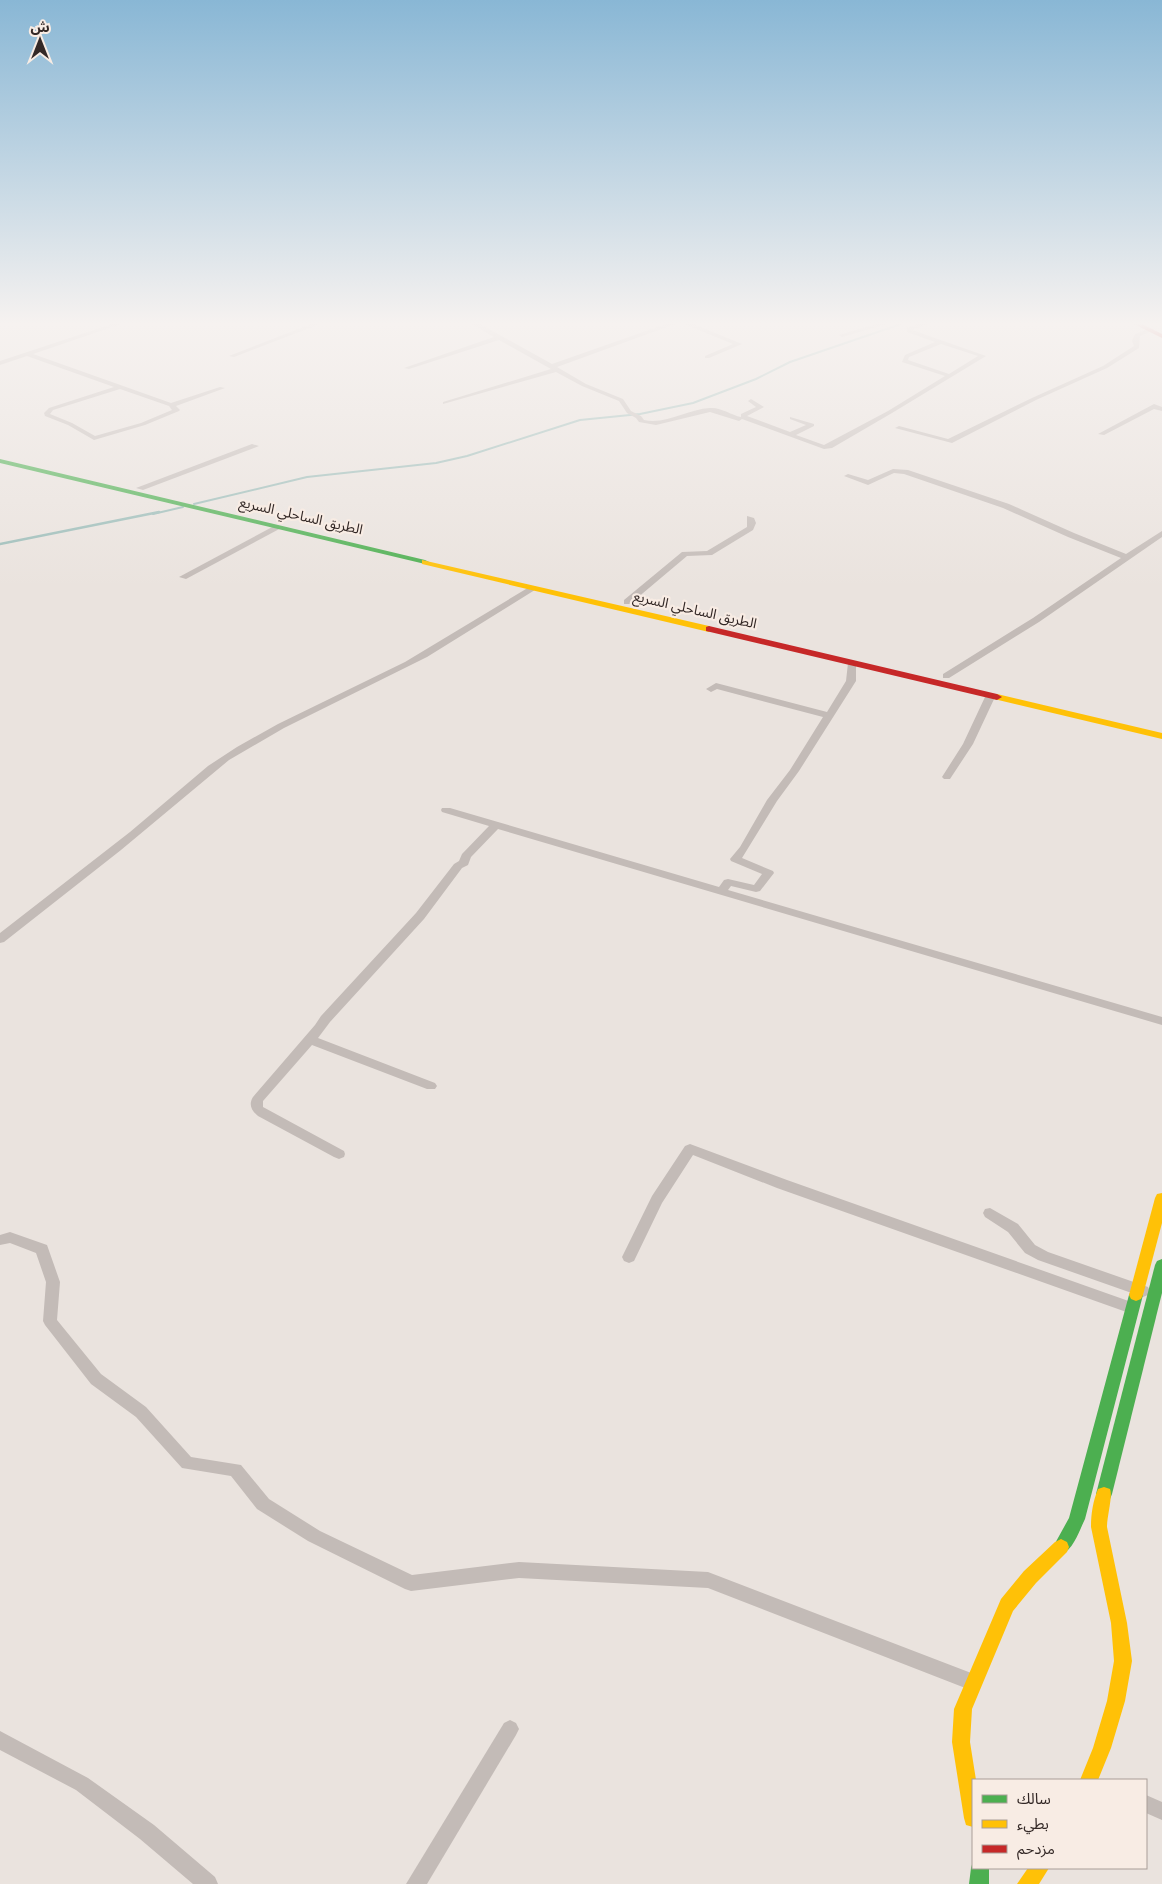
<svg xmlns="http://www.w3.org/2000/svg" width="1162" height="1884" font-family="'Varela Round','Noto Sans Arabic',sans-serif">
<style>
.lines{fill:none;stroke-linecap:round;stroke-linejoin:round}
.stream-far1{stroke:#9abcb8;stroke-width:2}
.stream{stroke:#9abcb8;stroke-width:2.5}
.street{fill:#c3bbb7;fill-rule:evenodd}
.fast{fill:#4caf50;fill-rule:evenodd}
.slow{fill:#ffc107;fill-rule:evenodd}
.jam{fill:#c62828;fill-rule:evenodd}
.labels{text-anchor:middle;dominant-baseline:central;stroke-width:4.5;stroke-linejoin:round;paint-order:stroke}
.far-street-label{font-size:14px;fill:#332826;stroke:#f8ece4}
</style>
<rect width="100%" height="100%" fill="#eae3de"/>
<g class="lines">
<g class="stream-far1">
<path d="M194,504L307,477L436,463L467,456L580,420L640,414L693,403L756,379L790,362L901,324"/>
<path d="M153,514L183,507"/>
</g>
<path class="stream" d="M0,544L159,512"/>
<g class="street">
<path d="M112,324H121L33,354L171,403L220,387L225,388L176,406L180,410L179,411L145,425L94,440L68,425L45,416L44,413L49,408L114,387L27,356L0,365V361ZM120,389L169,406L172,410L141,423L95,436L72,423L50,414L53,410Z"/>
<path d="M311,324H320L234,357L229,356Z"/>
<path d="M472,324H480L552,364L666,324H675L557,367L586,384L623,399L631,411L641,416L644,420C666,425 688,409 710,408C721,407 731,415 741,417V414L756,407L748,401L751,399L764,407L747,416L790,432L806,425L790,419V417L814,424V426L796,435L824,445L888,411L945,376L902,362L905,355L935,342L907,332V328L918,324H928L912,330L986,356L892,413L832,448L824,449L742,419L739,421L710,412L656,425L639,422L636,418L627,413L619,401L582,386L556,372L443,404V402L551,369L499,340L409,369L404,368L494,337ZM941,344L978,356L949,374L908,360L909,357Z"/>
<path d="M684,324H693L742,344L709,358H705V356L733,344Z"/>
<path d="M876,324H886L842,337L839,335Z"/>
<path d="M1150,328L1153,330L1152,331L1140,336L1139,348L1107,368L1036,400L952,443L895,428L899,426L948,439L1032,398L1103,366L1134,346L1132,341L1135,334Z"/>
<path d="M1154,404L1162,407V411L1154,409L1104,435L1098,434Z"/>
<path d="M252,444L259,446L143,490L136,488Z"/>
<path d="M893,469L908,470L1009,504L1074,533L1126,554L1162,531V537L1039,622L949,678H943V674L1033,618L1121,558L1068,537L1003,508L904,474L894,473L868,485L844,476L848,474L868,480Z"/>
<path d="M747,516L754,518L756,523L753,530L712,555L687,556L630,604H624V600L682,552L707,551L747,527Z"/>
<path d="M276,525L283,527L186,579L179,577Z"/>
<path d="M531,586H534L538,588L427,657L284,728L229,760L121,850L4,942L0,943V933L130,832L208,766L237,747L278,724L405,662Z"/>
<path d="M852,660L856,663V681L799,771L777,801L742,858L773,871L774,873L760,891L756,892L731,886L728,890L1162,1017V1025L498,829L471,857L468,865L462,868L424,919L330,1022L318,1038L435,1083L437,1086L435,1089H427L312,1045L263,1101V1107L344,1151L345,1154L344,1157L339,1159L334,1157L258,1116C252,1111 248,1105 253,1097L315,1025L321,1016L416,913L454,864L459,861L462,854L489,826L442,812L441,810L442,808H450L719,887L724,880L728,879L754,885L762,874L731,861L730,859L740,847L767,800L790,770L823,717L717,689L711,692L706,689L716,683L827,712L846,681L848,663Z"/>
<path d="M990,694L995,697L973,744L950,779H944L942,777L963,744L985,697Z"/>
<path d="M690,1144L787,1180L1137,1304L1139,1308L1137,1312L1132,1314L777,1188L693,1155L662,1203L634,1261L629,1263L624,1261L622,1257L652,1196L685,1146Z"/>
<path d="M990,1208L1018,1224L1035,1245L1048,1252L1148,1287L1150,1291L1148,1295L1143,1297L1038,1260L1025,1253L1008,1232L985,1217L983,1213L985,1209Z"/>
<path d="M10,1232L47,1245L60,1282L57,1320L101,1374L146,1407L191,1457L241,1465L269,1499L320,1531L412,1575L519,1562L708,1572L979,1676L982,1682L979,1688L973,1691L708,1588L519,1578L411,1591L405,1589L308,1541L257,1509L231,1476L182,1468L136,1417L91,1384L45,1325L43,1321L46,1282L36,1253L10,1243L0,1245V1235Z"/>
<path d="M510,1720L516,1723L519,1729L516,1735L427,1884H406L504,1723Z"/>
<path d="M0,1731L88,1778L154,1825L215,1877L218,1884H193L140,1839L76,1790L0,1750Z"/>
<path d="M1146,1795L1162,1802V1820L1146,1813Z"/>
</g>
<g class="fast">
<path d="M0,459L425,560L429,562L425,564L0,463Z"/>
<path d="M1162,1259V1293L1112,1494L1110,1499L1104,1501L1098,1499L1096,1494L1155,1265L1157,1261Z"/>
<path d="M1136,1289L1141,1291L1143,1295L1085,1519C1079,1531 1074,1549 1061,1555L1055,1552L1053,1547L1069,1518L1129,1295L1131,1291Z"/>
<path d="M973,1861V1868H989V1884H969L971,1868Z"/>
</g>
<g class="slow">
<path d="M422,560L709,626L713,629L709,632L422,564Z"/>
<path d="M997,694L1162,733V739L994,699L992,697Z"/>
<path d="M1162,1193V1223L1143,1295L1141,1299L1136,1301L1131,1299L1129,1295L1155,1198L1157,1194Z"/>
<path d="M1104,1487L1110,1489C1113,1496 1107,1516 1107,1527L1127,1623L1132,1661L1125,1701L1111,1748L1098,1780H1080L1093,1748L1107,1701L1114,1661L1111,1623L1091,1527C1091,1514 1093,1501 1098,1489Z"/>
<path d="M1061,1539L1067,1542L1069,1547L1067,1552L1036,1583L1013,1611L972,1709L970,1742L976,1780H973V1827L966,1825L964,1818L952,1742L954,1709L1001,1599L1024,1571L1055,1542Z"/>
<path d="M1028,1868H1049L1039,1884H1017Z"/>
</g>
<g class="jam">
<path d="M1134,324H1142L1162,334V338Z"/>
<path d="M709,626L997,694L1002,697L997,700L706,631V627Z"/>
</g>
</g>
<linearGradient id="sky" x2="0" y2="1"><stop stop-color="#89b7d5"/><stop offset="0.55" stop-color="#f6f2f0"/><stop offset="1" stop-color="#f6f2f0" stop-opacity="0"/></linearGradient>
<rect width="1162" height="588" fill="url(#sky)"/>
<g class="labels">
<g class="far-street-label">
<text transform="translate(301 516) rotate(13)">الطريق الساحلي السريع</text>
<text transform="translate(695 610) rotate(13)">الطريق الساحلي السريع</text>
</g>
</g>
<rect x="972" y="1779" width="175" height="90" fill="#f8ece4" stroke="#a99e98"/>
<rect x="982" y="1795" width="25" height="8" fill="#4caf50" stroke="#a99e98"/>
<text x="1017" y="1804" font-size="15" fill="#332826">سالك</text>
<rect x="982" y="1820" width="25" height="8" fill="#ffc107" stroke="#a99e98"/>
<text x="1017" y="1829" font-size="15" fill="#332826">بطيء</text>
<rect x="982" y="1845" width="25" height="8" fill="#c62828" stroke="#a99e98"/>
<text x="1017" y="1854" font-size="15" fill="#332826">مزدحم</text>
<g transform="translate(40 40)" stroke="#f8ece4" stroke-width="4" paint-order="stroke">
<path d="M0-4L9 19L0 12L-9 19Z" fill="#332826"/>
<text y="-8" font-size="14" font-weight="bold" text-anchor="middle" fill="#332826">ش</text>
</g>
</svg>
